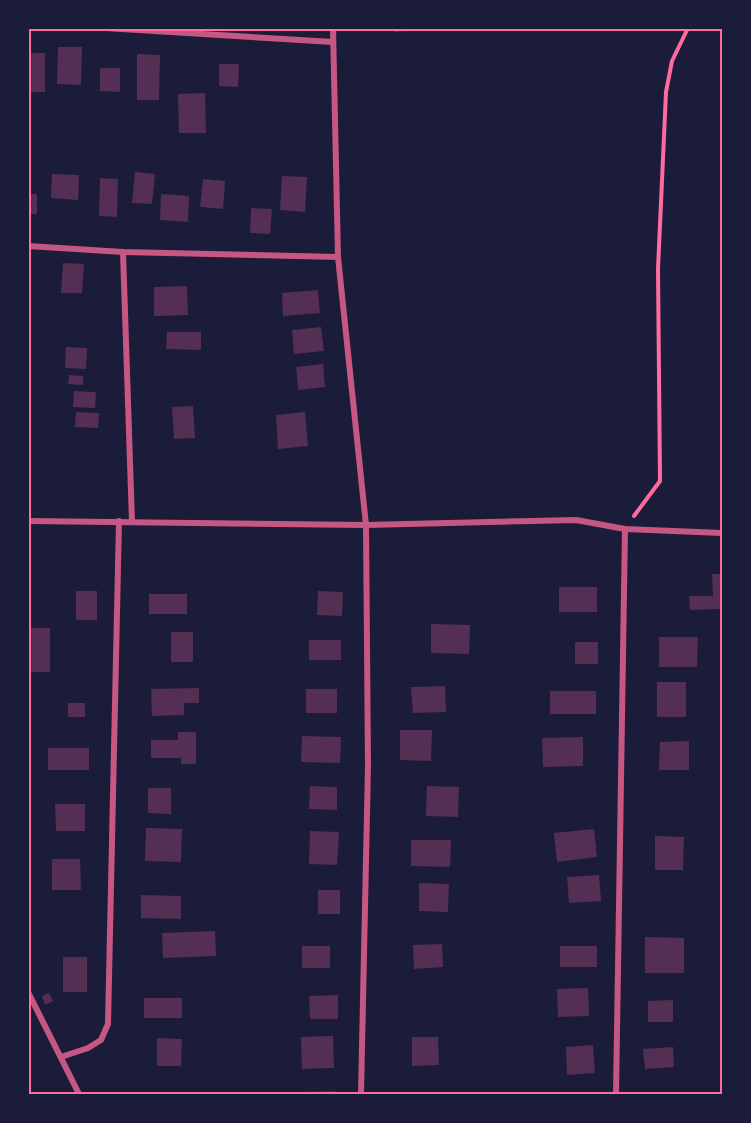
<svg xmlns="http://www.w3.org/2000/svg" width="751" height="1123" font-family="Helvetica,sans-serif">
<style>
.building{fill:#542f53}
.lines{fill:none;stroke-linecap:round;stroke-linejoin:round}
.path{stroke:#ff6b9d;stroke-width:4}
.minor{stroke:#c65784;stroke-width:6}
.neatline{fill:none;stroke:#ff6b9d;stroke-width:2}
</style>
<rect width="100%" height="100%" fill="#1b1b3a"/>
<g class="building">
<path d="M394,28H430V30L394,32Z"/>
<path d="M58,47H82L81,85L57,84Z"/>
<rect x="28" y="53" width="17" height="39"/>
<path d="M137,54L160,55L159,100H137Z"/>
<path d="M219,64H239L238,87L219,86Z"/>
<path d="M100,68H120V92L100,91Z"/>
<path d="M205,93L206,133H179L178,94Z"/>
<path d="M135,172L155,174L152,204L132,203Z"/>
<path d="M52,174L79,175L78,200L51,198Z"/>
<path d="M282,176L307,177L305,212L280,210Z"/>
<path d="M100,178L118,179L117,217L99,216Z"/>
<path d="M203,179L225,181L223,209L200,207Z"/>
<rect x="28" y="194" width="9" height="20"/>
<path d="M161,194L189,196L188,222L160,220Z"/>
<path d="M251,208L272,209L270,234L250,233Z"/>
<path d="M63,263L84,264L82,293H61Z"/>
<path d="M187,286L188,315L154,316V287Z"/>
<path d="M318,290L320,313L283,316L282,293Z"/>
<path d="M321,327L324,351L294,354L292,330Z"/>
<path d="M167,332H201V350L166,349Z"/>
<path d="M66,347L87,348L86,369L65,368Z"/>
<path d="M323,364L325,387L298,390L296,367Z"/>
<path d="M69,375L83,376V385L68,384Z"/>
<path d="M74,391L96,392L95,408L73,407Z"/>
<path d="M193,406L195,438L174,439L172,407Z"/>
<path d="M76,412L99,413L98,428L75,427Z"/>
<path d="M305,412L308,446L278,449L276,415Z"/>
<path d="M712,574H722V609L690,610L689,596H713Z"/>
<rect x="559" y="587" width="38" height="25"/>
<rect x="76" y="591" width="21" height="29"/>
<path d="M318,591L343,592L342,616L317,615Z"/>
<rect x="149" y="594" width="38" height="20"/>
<path d="M431,624L470,625L469,654L431,653Z"/>
<rect x="28" y="628" width="22" height="44"/>
<rect x="171" y="632" width="22" height="30"/>
<path d="M659,637H698L697,667H659Z"/>
<rect x="309" y="640" width="32" height="20"/>
<rect x="575" y="642" width="23" height="22"/>
<rect x="657" y="682" width="29" height="35"/>
<path d="M445,686L446,712L413,713L411,687Z"/>
<path d="M199,688V703H184V715L152,716L151,689Z"/>
<rect x="306" y="689" width="31" height="24"/>
<rect x="550" y="691" width="46" height="23"/>
<rect x="68" y="703" width="17" height="14"/>
<path d="M400,730H432L431,761L400,760Z"/>
<path d="M178,732H196V764H181V758H151V740H178Z"/>
<path d="M302,736L341,737L340,763L301,762Z"/>
<path d="M583,737V766L543,767L542,738Z"/>
<path d="M689,741V770H659L660,742Z"/>
<rect x="48" y="748" width="41" height="22"/>
<path d="M310,786L337,787V810L309,809Z"/>
<path d="M427,786L459,787L458,817L426,816Z"/>
<path d="M148,788H171V814L148,813Z"/>
<path d="M55,804H85V831H56Z"/>
<path d="M146,828L182,829L181,862L145,861Z"/>
<path d="M594,829L597,857L557,862L554,833Z"/>
<path d="M310,831L339,832L337,865L309,864Z"/>
<path d="M655,836L684,837L683,870H655Z"/>
<path d="M411,840H451L450,867L411,866Z"/>
<path d="M52,859H80L81,890H52Z"/>
<path d="M599,875L601,901L569,903L567,877Z"/>
<path d="M419,883L449,884L448,912L419,911Z"/>
<rect x="318" y="890" width="22" height="24"/>
<path d="M141,895L181,896V919L141,918Z"/>
<path d="M215,931L216,956L163,958L162,933Z"/>
<path d="M645,937L684,938V973H645Z"/>
<path d="M442,944L443,967L414,969L413,945Z"/>
<rect x="302" y="946" width="28" height="22"/>
<rect x="560" y="946" width="37" height="21"/>
<rect x="63" y="957" width="24" height="35"/>
<path d="M588,988L589,1016L558,1017L557,989Z"/>
<path d="M49,993L53,1001L45,1005L42,996Z"/>
<path d="M338,995V1019H310L309,996Z"/>
<rect x="144" y="998" width="38" height="20"/>
<path d="M673,1000V1022H648V1001Z"/>
<path d="M333,1036L334,1068L302,1069L301,1037Z"/>
<path d="M412,1037H438L439,1065L412,1066Z"/>
<path d="M157,1038L182,1039L181,1066H157Z"/>
<path d="M593,1045L595,1073L567,1075L566,1047Z"/>
<path d="M673,1047L674,1067L645,1069L643,1049Z"/>
<path d="M335,1091V1094H304L303,1092Z"/>
<path d="M593,1092V1094H575V1093Z"/>
</g>
<g class="lines">
<path class="path" d="M634,516L660,481L658,269L666,92L672,61L688,28"/>
<g class="minor">
<path d="M105,28L333,42"/>
<path d="M333,28L338,257L366,525L368,766L361,1094"/>
<path d="M28,246L123,252L338,257"/>
<path d="M123,252L132,522"/>
<path d="M28,521L366,525L576,520L625,529L722,533"/>
<path d="M28,992L79,1094"/>
<path d="M61,1057L88,1048L101,1040L108,1024L119,521"/>
<path d="M616,1094L625,529"/>
</g>
</g>
<rect width="751" height="1123" fill="none" stroke="#1b1b3a" stroke-width="60"/>
<rect x="30" y="30" width="691" height="1063" class="neatline"/>
</svg>
